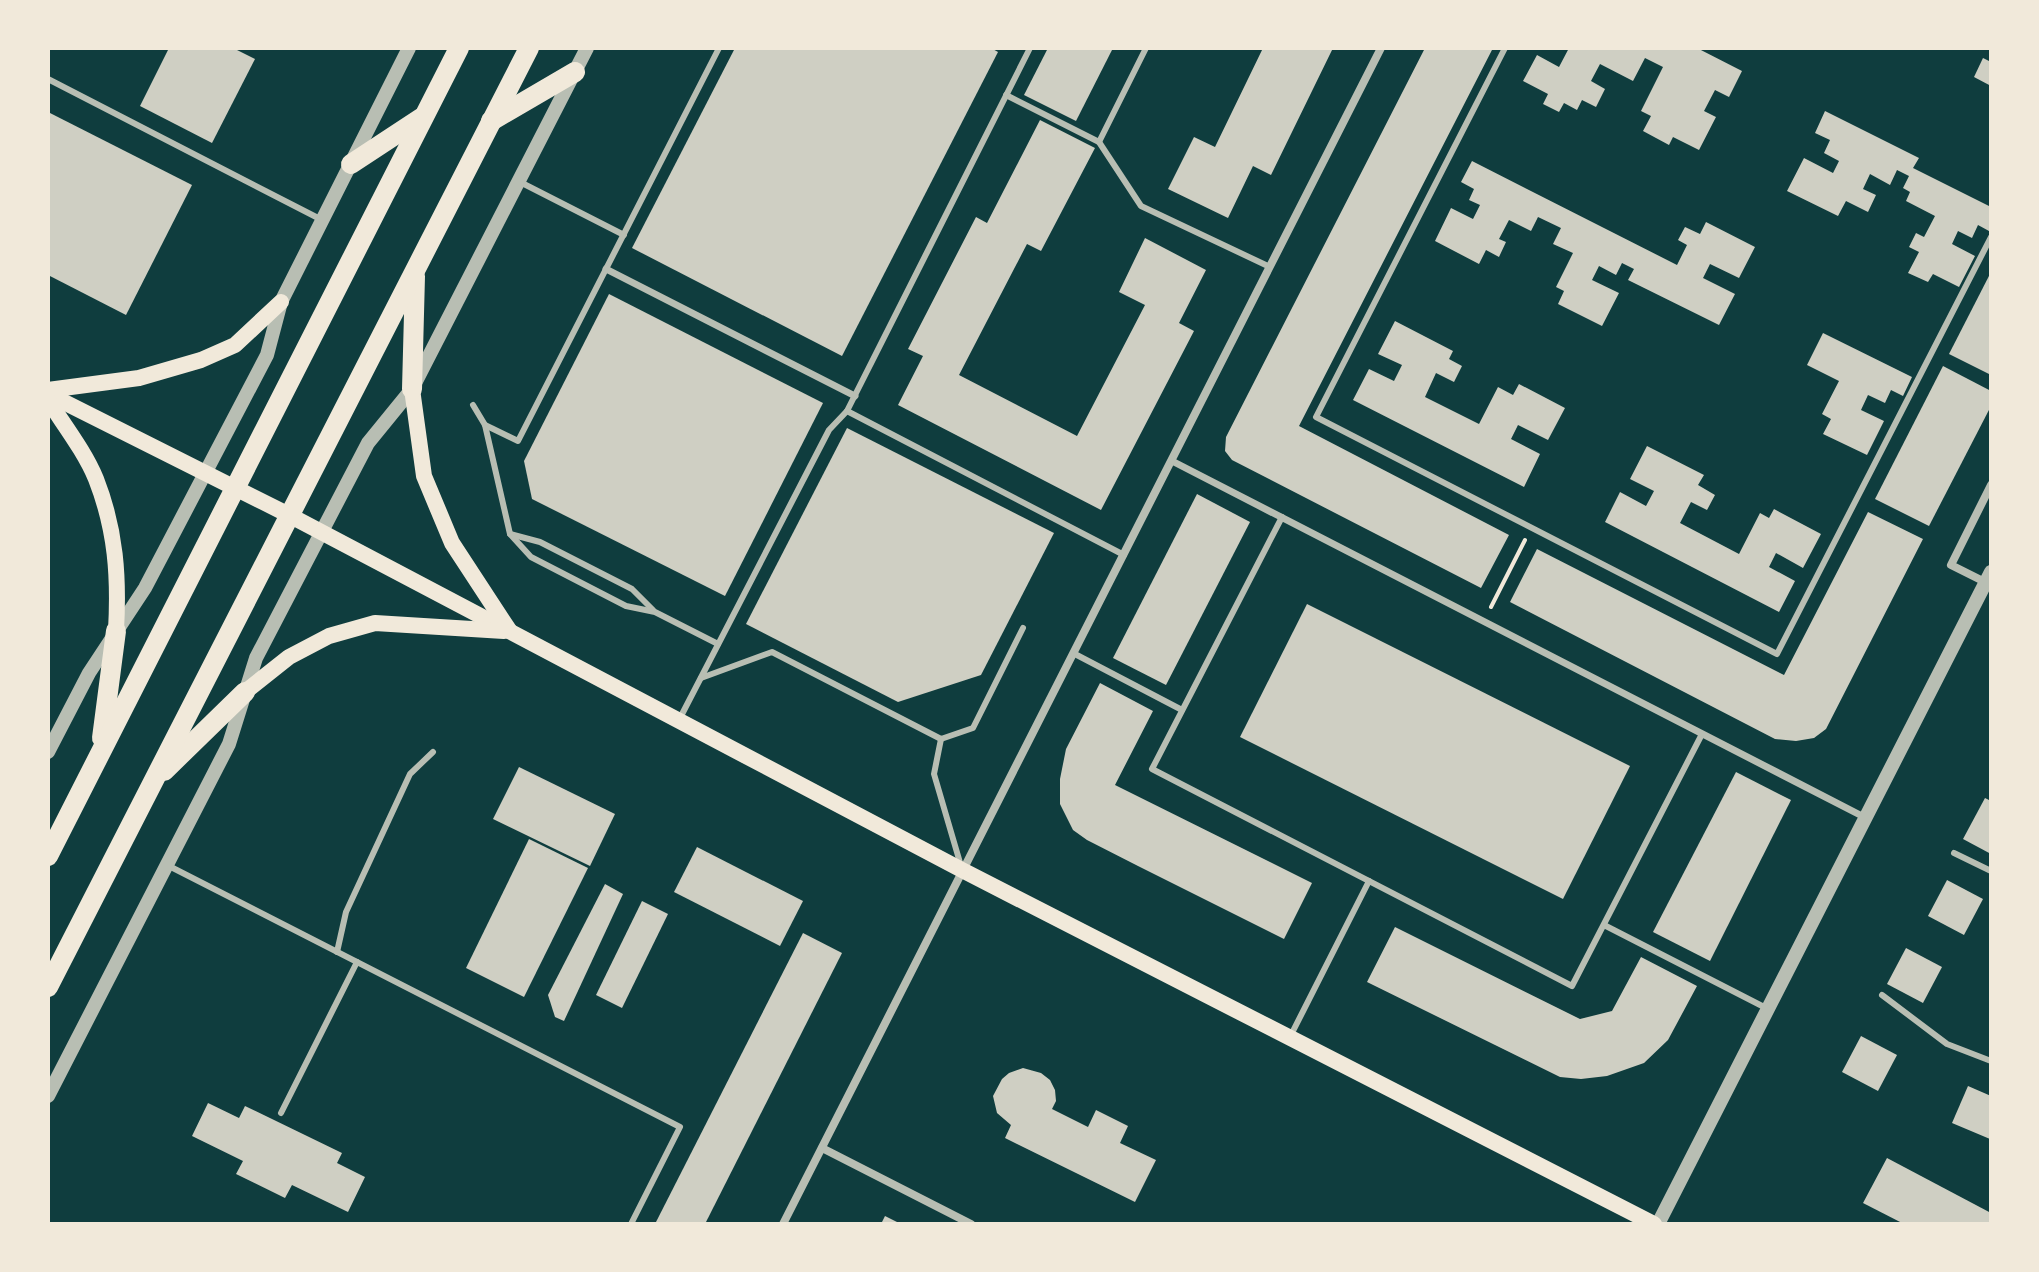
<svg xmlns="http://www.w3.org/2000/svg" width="2039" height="1272" font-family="'Noto Sans',sans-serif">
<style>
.building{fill:#cfcfc3}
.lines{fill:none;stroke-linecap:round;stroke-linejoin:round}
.path{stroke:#f1e9da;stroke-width:4}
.service{stroke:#b8beb3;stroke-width:6}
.pedestrian{stroke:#b8beb3;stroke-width:7}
.minor{stroke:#b8beb3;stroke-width:8}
.tertiary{stroke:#b8beb3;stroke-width:14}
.secondary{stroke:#f1e9da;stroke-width:16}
.primary{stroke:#f1e9da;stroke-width:20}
</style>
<rect width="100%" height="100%" fill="#0f3d3e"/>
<g class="building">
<path d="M169,48H233L255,59L212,143L140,106Z"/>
<path d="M735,48H991L998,52L842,356L632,248Z"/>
<path d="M1048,48H1113L1076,121L1024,95Z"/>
<path d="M1263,48H1333L1271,175L1253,166L1228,218L1168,189L1194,137L1215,147Z"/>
<path d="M1425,48H1493L1299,426L1509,535L1481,588L1232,460L1225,451L1226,437Z"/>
<path d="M1569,48H1697L1742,71L1729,97L1715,90L1704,111L1716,117L1699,150L1673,137L1669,145L1643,131L1651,116L1641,111L1663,67L1645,58L1633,81L1600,64L1591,81L1605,89L1596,107L1582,100L1577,110L1564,103L1559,112L1543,104L1548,94L1523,81L1537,55L1559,67Z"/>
<path d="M1983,58L1991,62V86L1974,77Z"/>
<path d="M1825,111L1919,158L1913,168L1991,207L1989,231L1978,225L1972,238L1958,231L1952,244L1975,256L1959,287L1933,274L1928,282L1908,273L1919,252L1909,247L1916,233L1924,237L1935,216L1906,201L1910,192L1903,188L1909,176L1897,170L1890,185L1870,174L1863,189L1876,195L1868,212L1846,201L1838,216L1787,191L1804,158L1833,173L1839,161L1824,153L1830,140L1815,133Z"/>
<path d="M48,112L192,185L126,315L48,275Z"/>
<path d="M1040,120L1095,148L1041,251L1027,244L959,375L1077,436L1145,305L1119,292L1145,238L1206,270L1179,323L1194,331L1101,510L898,405L923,356L908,349L976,217L987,223Z"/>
<path d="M1472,161L1677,265L1687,245L1678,240L1685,227L1700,234L1706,222L1755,247L1739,278L1710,264L1703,278L1735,294L1719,325L1628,280L1634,269L1622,263L1616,275L1599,266L1592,280L1619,293L1602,326L1558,304L1564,291L1556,287L1573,253L1553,244L1561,228L1538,217L1531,231L1509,220L1499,239L1506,242L1499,257L1486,250L1479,264L1435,241L1451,208L1473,219L1480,205L1469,200L1474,189L1461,182Z"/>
<path d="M1991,272V375L1949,354Z"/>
<path d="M609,294L823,403L725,596L532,499L524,461Z"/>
<path d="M1395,321L1453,351L1449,359L1462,366L1454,382L1436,373L1425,397L1479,424L1498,387L1513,395L1519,384L1565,408L1548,440L1518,425L1511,439L1540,454L1524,487L1353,400L1369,369L1394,381L1402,365L1378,354Z"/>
<path d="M1823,333L1912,377L1903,396L1891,390L1885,403L1868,395L1861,410L1884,421L1867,455L1823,434L1831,419L1822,414L1839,381L1807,365Z"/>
<path d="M1943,366L1991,391V406L1929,526L1875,499Z"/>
<path d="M847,428L1054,533L981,675L898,702L746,624Z"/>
<path d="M1647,446L1704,475L1698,485L1715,495L1707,510L1691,502L1680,523L1739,554L1760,513L1769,518L1774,509L1821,534L1803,568L1776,553L1769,567L1795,581L1779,612L1605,522L1620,492L1646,506L1654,491L1630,479Z"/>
<path d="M1197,494L1250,522L1166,685L1113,658Z"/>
<path d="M1868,512L1923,539L1826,729L1814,738L1796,741L1775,739L1510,602L1537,549L1784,675Z"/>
<path d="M1307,604L1630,766L1563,899L1240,737Z"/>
<path d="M1100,683L1153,711L1115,785L1312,883L1284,939L1138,866L1087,840L1073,830L1060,804V779L1066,749Z"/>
<path d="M519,767L615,814L590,866L493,819Z"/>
<path d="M1736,772L1791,800L1710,961L1653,932Z"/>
<path d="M1985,798L1991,801V854L1963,839Z"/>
<path d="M529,839L588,868L524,997L466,968Z"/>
<path d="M697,847L803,901L780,946L674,892Z"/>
<path d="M1947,880L1983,899L1964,935L1928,916Z"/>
<path d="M605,884L623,894L564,1021L555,1017L548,995Z"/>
<path d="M642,901L668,914L622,1008L596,995Z"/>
<path d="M1395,927L1580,1019L1612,1011L1641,957L1697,986L1668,1040L1644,1063L1607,1076L1581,1079L1560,1077L1367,982Z"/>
<path d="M803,933L842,953L705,1224H655Z"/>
<path d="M1906,948L1942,967L1923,1003L1887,984Z"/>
<path d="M1861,1036L1897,1055L1878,1091L1842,1072Z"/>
<path d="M1023,1068L1041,1073L1050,1080L1055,1090L1056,1101L1052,1109L1088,1127L1096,1110L1128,1126L1120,1143L1156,1160L1135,1202L1005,1138L1011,1125L997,1113L993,1096L1002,1079L1009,1073Z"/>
<path d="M1968,1086L1991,1096L1990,1139L1952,1123Z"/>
<path d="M208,1103L239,1118L245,1106L342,1153L337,1163L365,1177L348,1212L292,1185L285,1198L236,1174L243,1161L192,1136Z"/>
<path d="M1887,1158L1991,1213V1224H1904L1863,1203Z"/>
<path d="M885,1216L901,1224H881Z"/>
</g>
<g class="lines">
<path class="path" d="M1491,607L1525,540"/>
<g class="service">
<path d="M1505,48L1316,417L1777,654L1991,237"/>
<path d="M48,79L322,220"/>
<path d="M1006,95L1099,142L1141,206L1270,267"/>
<path d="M1099,142L1146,48"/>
<path d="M520,182L624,235"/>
<path d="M473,405L485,425L510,534L531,557L626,606L655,612L718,644"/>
<path d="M847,411L1124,555"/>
<path d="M485,425L518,441L719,48"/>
<path d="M1282,517L1152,769L1572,986L1702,734"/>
<path d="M510,534L540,542L632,589L653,610"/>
<path d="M1073,653L1182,710"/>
<path d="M701,678L772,652L941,739L973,728L1023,628"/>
<path d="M679,720L829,430L847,411L1030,48"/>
<path d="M941,739L934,774L961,866"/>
<path d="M1954,853L1991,871"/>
<path d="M167,865L680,1127L631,1224"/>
<path d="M1604,925L1768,1009"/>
<path d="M337,952L346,912L410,774L433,752"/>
<path d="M1882,995L1947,1044L1991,1061"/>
<path d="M1291,1035L1369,881"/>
<path d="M281,1113L357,962"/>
</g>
<g class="pedestrian">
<path d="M606,269L855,396"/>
<path d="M1172,461L1866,818"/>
</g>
<g class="minor">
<path d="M1985,582L1951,565L1991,485"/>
<path d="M822,1148L971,1224"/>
<path d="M783,1224L1381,48"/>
</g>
<g class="tertiary">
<path d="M48,752L89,673L145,588L267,355L281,302L409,48"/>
<path d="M48,1096L229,744L256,658L368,443L412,389L587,48"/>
<path d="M1658,1224L1991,572"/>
</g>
<g class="secondary">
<path d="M412,389L424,476L452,543L509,630"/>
<path d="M48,390L139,378L201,360L235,345L281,302"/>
<path d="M48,394L289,515L962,870L1654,1224"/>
<path d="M48,400C64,425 85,452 96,479C116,530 119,577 116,631"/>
<path d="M245,692L289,657L329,636L375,623L504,631"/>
</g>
<g class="primary">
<path d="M491,121L575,72"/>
<path d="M351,164L421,118"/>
<path d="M412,389L415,276"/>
<path d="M102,738L116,631"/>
<path d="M164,771L245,692"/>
<path d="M48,856L459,48"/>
<path d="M48,987L529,48"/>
</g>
</g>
<rect width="2039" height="1272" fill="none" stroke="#f1e9da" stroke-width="100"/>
</svg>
